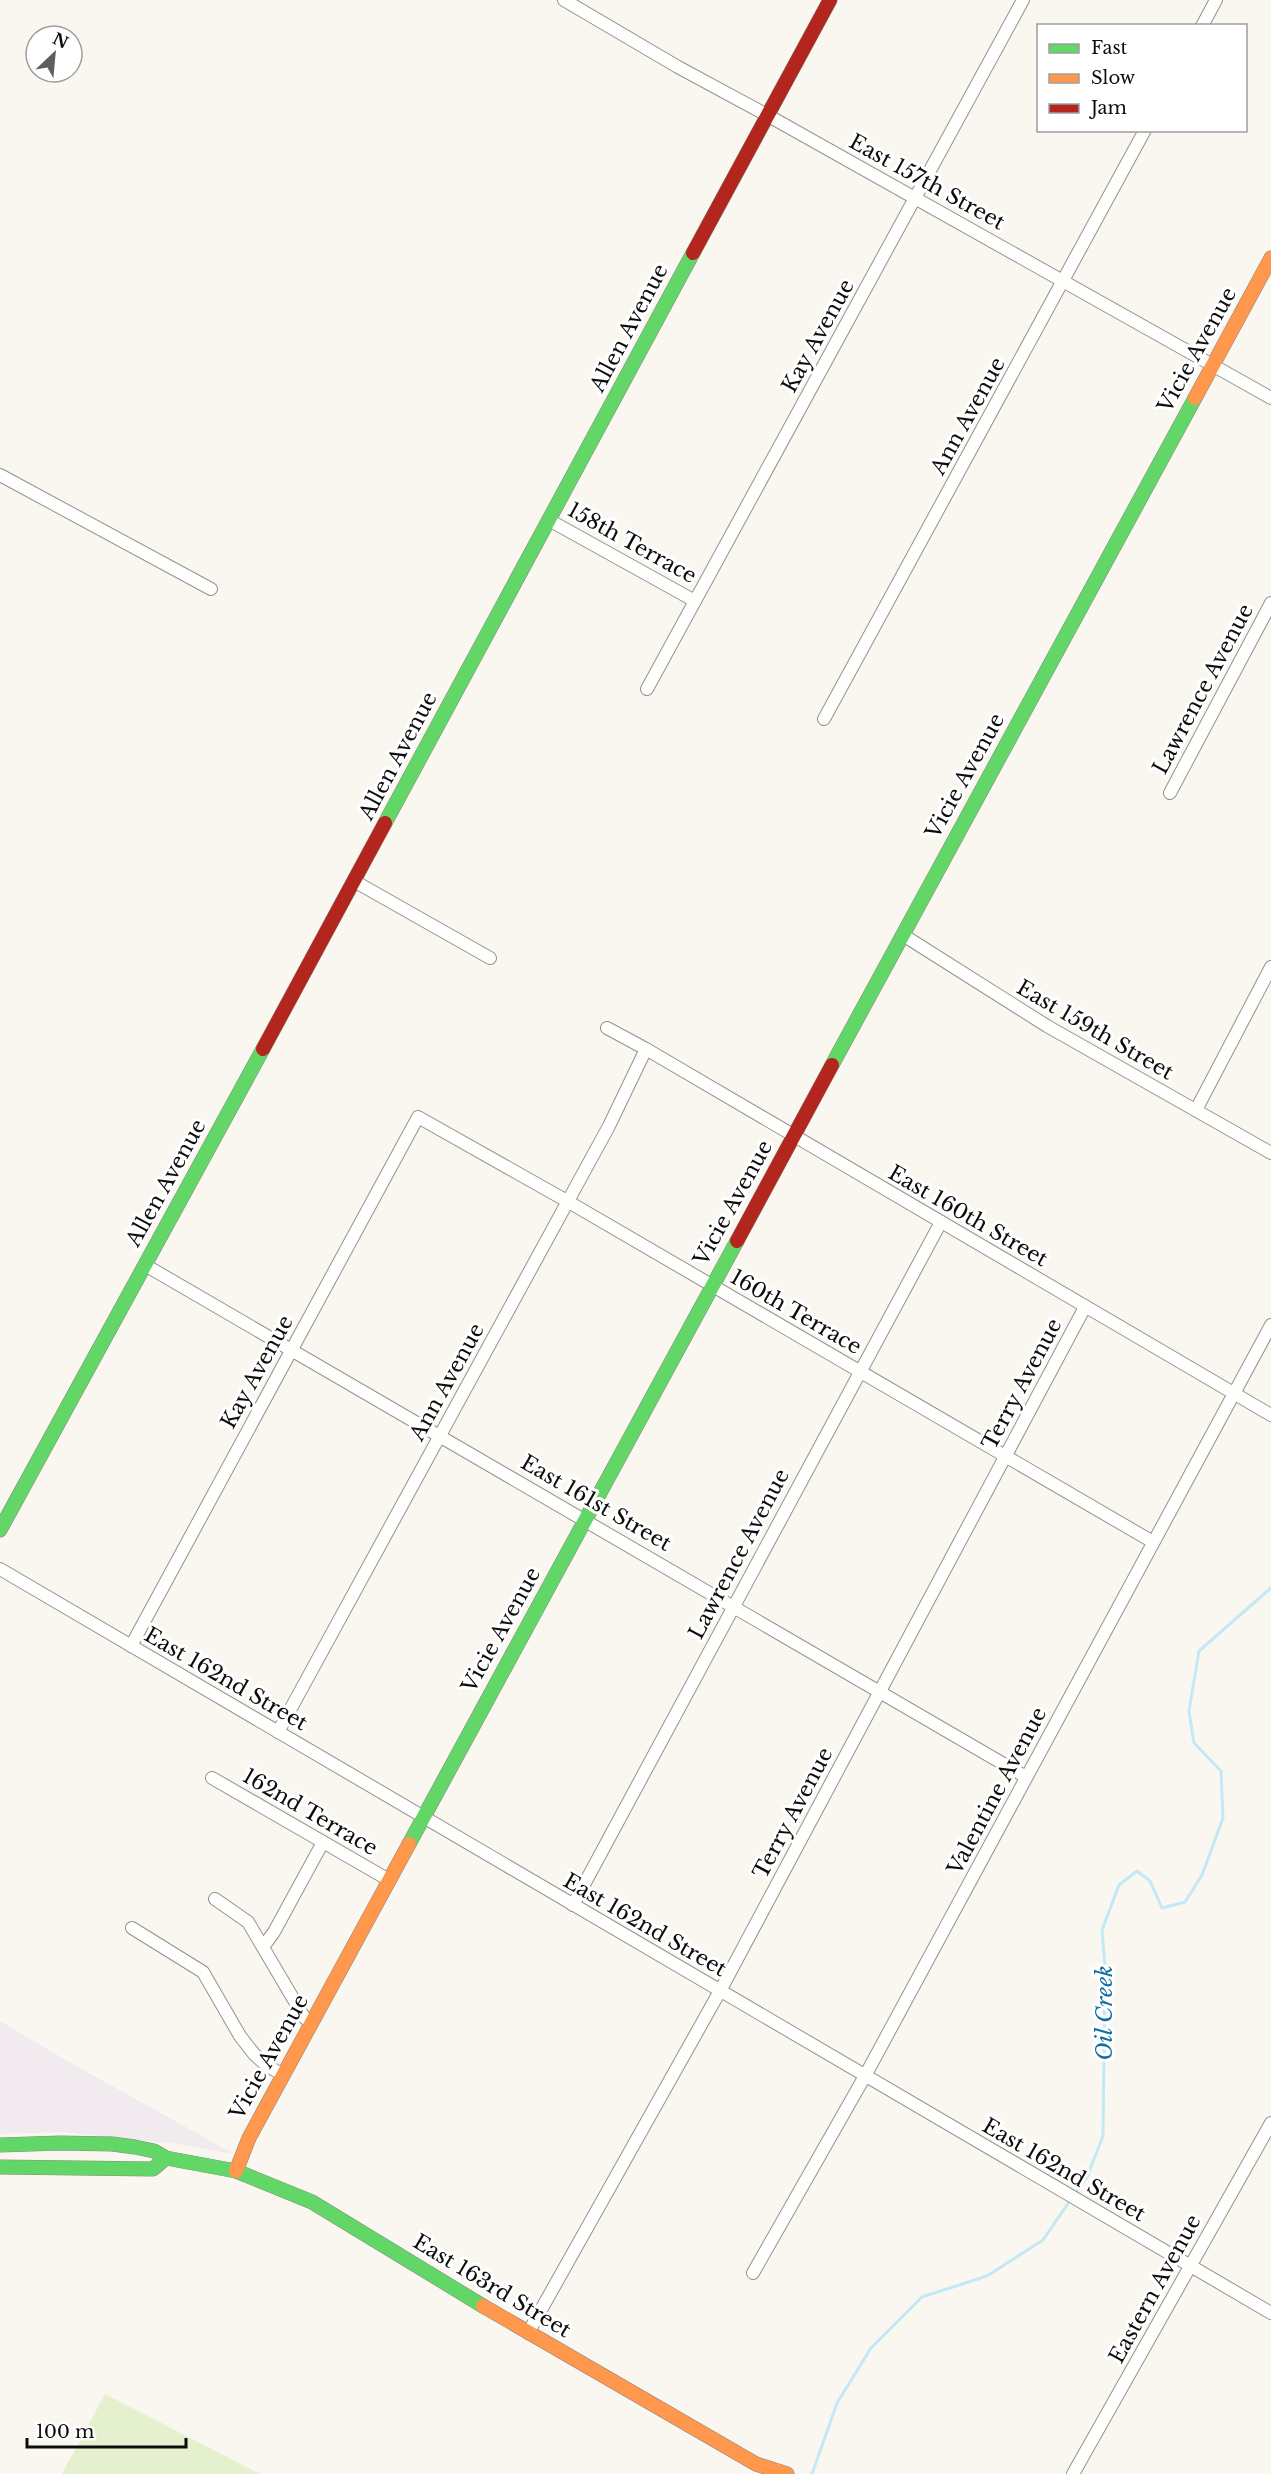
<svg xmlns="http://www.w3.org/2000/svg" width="1271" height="2474" font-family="'Libre Baskerville',serif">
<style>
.industrial{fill:#f1eaee}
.green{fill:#e5f0ce}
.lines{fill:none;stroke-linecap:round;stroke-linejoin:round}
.stream{stroke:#c3e9f6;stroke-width:3}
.street-casing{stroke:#93928f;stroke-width:14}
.fast-casing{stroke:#8a8885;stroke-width:15}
.slow-casing{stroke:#8a8885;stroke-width:15}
.jam-casing{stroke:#8a8885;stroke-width:15}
.street{stroke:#fefefd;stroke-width:12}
.fast{stroke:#63d668;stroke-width:14}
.slow{stroke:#ff974d;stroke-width:14}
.jam{stroke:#b3261e;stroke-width:14}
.labels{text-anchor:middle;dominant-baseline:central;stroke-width:6;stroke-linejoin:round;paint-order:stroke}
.street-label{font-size:21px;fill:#0c0c0c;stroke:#fff}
.water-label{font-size:22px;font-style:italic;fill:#0f6ea4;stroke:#fff}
</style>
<rect width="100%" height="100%" fill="#faf7f0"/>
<path class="industrial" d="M0,2021L71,2063L234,2154L178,2144L61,2132L0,2134Z"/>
<path class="green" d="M105,2394L260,2474H62Z"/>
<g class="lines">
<g class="stream">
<path d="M1075,2193L1087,2177L1103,2136L1105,1966L1102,1930L1119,1885L1137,1871L1150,1881L1162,1908L1185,1902L1202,1875L1223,1818L1221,1771L1194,1743L1189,1711L1199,1651L1271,1588"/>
<path d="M812,2474L837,2403L871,2348L922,2297L987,2276L1043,2240L1071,2199"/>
</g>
<defs>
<g id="street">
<path d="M564,0L678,67L767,115L1271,398"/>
<path d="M1202,26L1216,0"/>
<path d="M0,475L211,589"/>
<path d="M549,520L695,601"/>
<path d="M647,689L1023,0"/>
<path d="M824,719L1145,130"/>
<path d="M1170,793L1271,603"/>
<path d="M354,881L490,958"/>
<path d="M903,935L1047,1026L1271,1153"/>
<path d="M607,1028L646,1049L1271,1415"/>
<path d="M1196,1110L1271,967"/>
<path d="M145,1265L1026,1777"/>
<path d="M0,1569L1271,2313"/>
<path d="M131,1646L418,1117L567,1201L1153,1542"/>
<path d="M278,1732L609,1126L646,1049"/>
<path d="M212,1778L389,1880"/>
<path d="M215,1899L248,1922L304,2017L311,2024"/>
<path d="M573,1905L941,1222"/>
<path d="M132,1928L203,1972L240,2036L254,2054L266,2065L283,2075"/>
<path d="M263,1947L274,1932L323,1842"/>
<path d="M753,2273L865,2076L1271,1325"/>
<path d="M528,2333L720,1991L1085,1307"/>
<path d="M1073,2474L1271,2123"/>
</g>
<g id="fast">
<path d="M385,823L693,253"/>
<path d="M832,1065L1195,398"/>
<path d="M0,1530L263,1049"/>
<path d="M409,1844L737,1241"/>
<path d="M0,2145L61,2143L112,2144L135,2147L154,2151L166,2158L236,2171L312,2202L483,2306"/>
<path d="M0,2167L153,2169L166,2158"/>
</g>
<g id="slow">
<path d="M1195,398L1271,258"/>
<path d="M236,2171L249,2138L409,1844"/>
<path d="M483,2306L756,2464L787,2474"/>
</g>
<g id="jam">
<path d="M693,253L830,0"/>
<path d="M263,1049L385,823"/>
<path d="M737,1241L832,1065"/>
</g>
</defs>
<use href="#street" class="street-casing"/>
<use href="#fast" class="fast-casing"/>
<use href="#slow" class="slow-casing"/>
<use href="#jam" class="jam-casing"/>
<use href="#street" class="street"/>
<use href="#fast" class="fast"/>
<use href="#slow" class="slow"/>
<use href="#jam" class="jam"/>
</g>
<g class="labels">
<g class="street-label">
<text transform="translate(927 182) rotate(29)">East 157th Street</text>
<text transform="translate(629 328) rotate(-62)">Allen Avenue</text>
<text transform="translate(818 336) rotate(-61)">Kay Avenue</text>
<text transform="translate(1197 350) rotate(-61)">Vicie Avenue</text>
<text transform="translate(968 416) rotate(-61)">Ann Avenue</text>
<text transform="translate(632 543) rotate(29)">158th Terrace</text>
<text transform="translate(1203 689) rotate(-62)">Lawrence Avenue</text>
<text transform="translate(398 756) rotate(-62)">Allen Avenue</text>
<text transform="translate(965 776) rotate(-61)">Vicie Avenue</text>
<text transform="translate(1095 1030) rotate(30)">East 159th Street</text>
<text transform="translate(166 1183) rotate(-61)">Allen Avenue</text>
<text transform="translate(733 1203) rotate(-61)">Vicie Avenue</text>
<text transform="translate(968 1216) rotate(30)">East 160th Street</text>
<text transform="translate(796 1312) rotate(30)">160th Terrace</text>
<text transform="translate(257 1372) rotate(-61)">Kay Avenue</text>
<text transform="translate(447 1382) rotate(-61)">Ann Avenue</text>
<text transform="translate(1022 1384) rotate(-62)">Terry Avenue</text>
<text transform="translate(596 1503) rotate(30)">East 161st Street</text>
<text transform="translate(739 1554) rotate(-62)">Lawrence Avenue</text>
<text transform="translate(501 1630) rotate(-61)">Vicie Avenue</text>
<text transform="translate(226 1679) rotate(30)">East 162nd Street</text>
<text transform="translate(997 1791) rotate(-62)">Valentine Avenue</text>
<text transform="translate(310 1812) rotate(30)">162nd Terrace</text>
<text transform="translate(793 1813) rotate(-62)">Terry Avenue</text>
<text transform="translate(645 1925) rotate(30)">East 162nd Street</text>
<text transform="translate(269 2057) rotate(-61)">Vicie Avenue</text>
<text transform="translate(1064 2170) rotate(30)">East 162nd Street</text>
<text transform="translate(492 2286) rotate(31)">East 163rd Street</text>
<text transform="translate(1155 2289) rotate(-61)">Eastern Avenue</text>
</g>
<g class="water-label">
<text transform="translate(1104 2013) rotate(-90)">Oil Creek</text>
</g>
</g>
<rect x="1037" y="24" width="210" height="108" fill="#ffffff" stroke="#9e9e9e" stroke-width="1.5"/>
<rect x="1049" y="44" width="30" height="9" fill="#63d668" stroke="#9e9e9e" stroke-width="1.5"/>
<text x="1091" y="54" font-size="18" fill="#0c0c0c">Fast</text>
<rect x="1049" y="74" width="30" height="9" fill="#ff974d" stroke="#9e9e9e" stroke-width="1.5"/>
<text x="1091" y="84" font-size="18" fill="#0c0c0c">Slow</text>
<rect x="1049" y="104" width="30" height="9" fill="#b3261e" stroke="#9e9e9e" stroke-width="1.5"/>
<text x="1091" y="114" font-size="18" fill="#0c0c0c">Jam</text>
<g transform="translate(54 54) rotate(26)"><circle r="28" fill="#ffffff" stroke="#9e9e9e" stroke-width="1.5"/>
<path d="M0-4.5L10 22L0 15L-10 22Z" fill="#5f5e5c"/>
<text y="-9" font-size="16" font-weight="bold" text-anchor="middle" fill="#0c0c0c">N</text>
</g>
<path d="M27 2438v9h159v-9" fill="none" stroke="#0c0c0c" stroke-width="3"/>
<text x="36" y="2438" font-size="18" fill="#0c0c0c" stroke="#ffffff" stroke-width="4.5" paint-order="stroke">100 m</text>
</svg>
